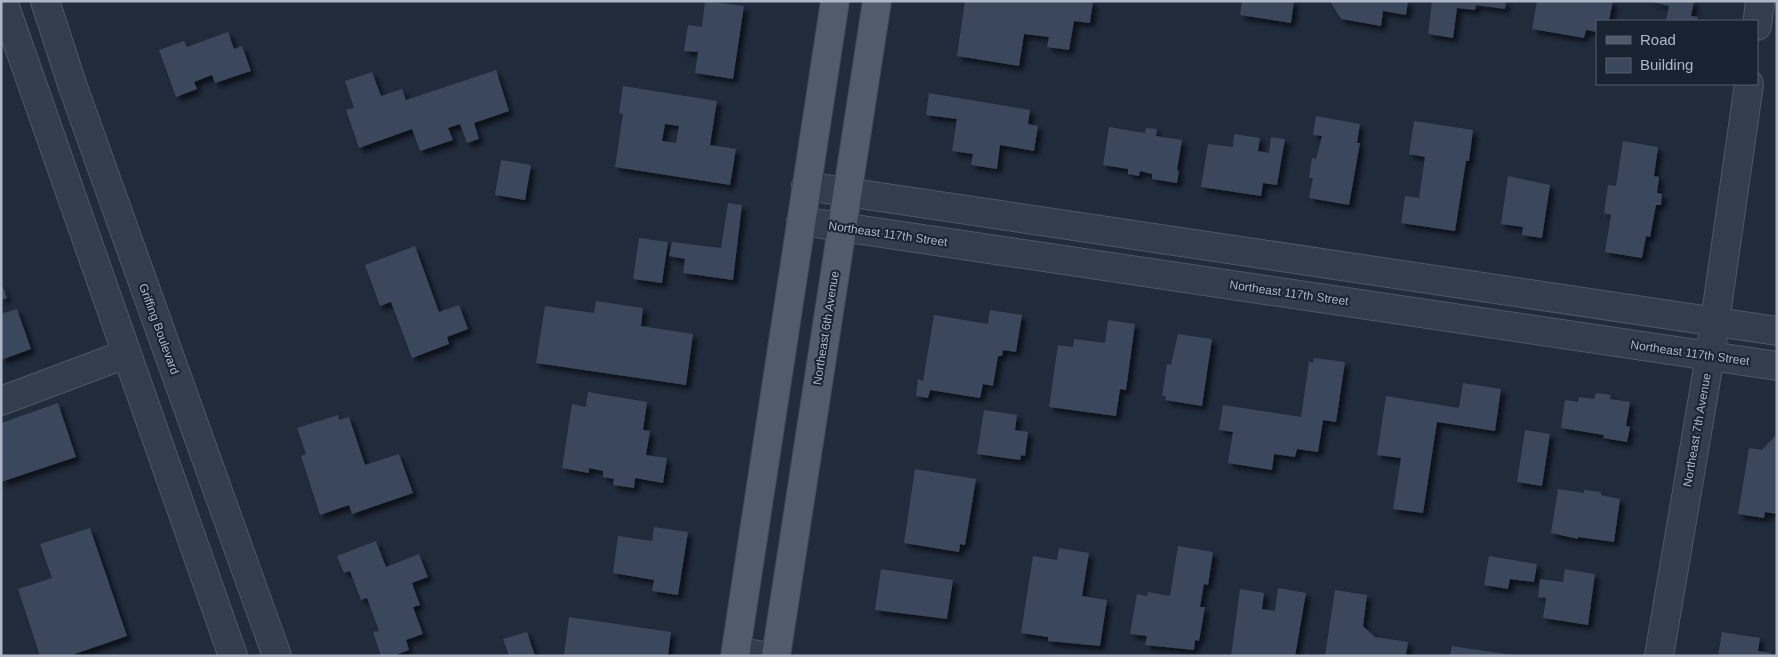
<svg xmlns="http://www.w3.org/2000/svg" width="1778" height="657" font-family="Arial,sans-serif">
<style>
.building{fill:#3b475c;fill-rule:evenodd;filter:url(#shadow)}
.lines{fill:none;stroke-linecap:round;stroke-linejoin:round}
.minor-casing{stroke:#4e5766;stroke-width:30}
.major-casing{stroke:#3d4655;stroke-width:30}
.minor{stroke:#333d4c;stroke-width:28}
.major{stroke:#515b6c;stroke-width:28}
.labels{text-anchor:middle;dominant-baseline:central;stroke-width:4;stroke-linejoin:round;paint-order:stroke}
.street-label{font-size:12px;fill:#aeb7c8;stroke:#192230}
</style>
<defs>
<filter id="shadow"><feDropShadow dx="4.5" dy="4.5" stdDeviation="2.5" flood-color="#0009"/></filter>
</defs>
<rect width="100%" height="100%" fill="#202b3c"/>
<g class="building">
<path d="M705,1L744,6L733,79L695,73L698,52L684,51L688,25L702,27Z"/>
<path d="M965,1H1093L1090,23L1074,21L1069,50L1047,47L1049,37L1024,34L1019,66L957,56Z"/>
<path d="M1242,1H1294L1291,23L1240,15Z"/>
<path d="M1330,1H1408L1406,15L1383,11L1381,26L1341,19Z"/>
<path d="M1432,1H1506L1505,9L1476,5L1475,10L1457,8L1453,38L1428,34Z"/>
<path d="M1537,1H1613L1609,21H1597V32L1586,30L1584,38L1532,29Z"/>
<path d="M1649,1H1694L1691,16L1698,17L1697,21H1666L1669,6Z"/>
<path d="M228,32L234,49L242,46L251,71L215,83L212,75L194,82L197,89L176,97L159,50L184,41L187,47Z"/>
<path d="M496,70L509,111L474,123L479,139L467,143L460,124L448,128L453,140L420,151L412,129L359,148L346,110L354,108L345,81L372,72L381,96L402,89L406,100Z"/>
<path d="M623,86L717,101L710,145L736,149L730,185L615,167L623,114L619,113ZM665,124L679,126L676,143L662,141Z"/>
<path d="M929,93L1030,110L1028,124L1038,126L1034,151L1000,145L997,169L971,165L973,154L952,151L957,119L926,115Z"/>
<path d="M1316,116L1360,124L1357,143H1360L1349,205L1309,198L1313,178H1309L1312,158L1316,159L1322,136L1313,135Z"/>
<path d="M1414,121L1473,130L1469,161H1466L1455,231L1401,223L1405,196L1419,198L1425,157L1409,154Z"/>
<path d="M1109,127L1145,133L1146,128L1157,129L1156,136L1182,140L1177,170L1179,171L1177,183L1152,179V174L1140,171L1139,176L1128,174V169L1103,165Z"/>
<path d="M1234,134L1260,138L1258,151L1269,153L1271,137L1285,139L1277,185L1263,183L1261,196L1201,187L1208,144L1233,147Z"/>
<path d="M1623,141L1658,147L1654,176L1659,177L1657,193L1662,194L1661,205H1656L1650,237L1646,236L1642,258L1605,252L1611,215L1604,213L1608,185L1616,186Z"/>
<path d="M501,160L531,165L525,200L495,195Z"/>
<path d="M1508,176L1550,185L1542,238L1522,235L1523,227L1501,224Z"/>
<path d="M728,203L742,205L733,280L683,273L685,259L669,256L672,242L721,248Z"/>
<path d="M639,238L668,242L662,283L633,279Z"/>
<path d="M415,246L439,312L459,305L468,329L447,337L449,344L412,358L391,302L380,306L365,265Z"/>
<path d="M1,282L7,298L1,300Z"/>
<path d="M596,301L643,308L641,326L693,334L686,385L536,363L545,306L594,313Z"/>
<path d="M17,309L31,349L1,360V314Z"/>
<path d="M990,310L1022,315L1016,352L1003,350L1002,356H998L993,386L983,384L980,398L930,390L928,398L916,396L918,379L923,381L934,315L988,324Z"/>
<path d="M1108,320L1135,324L1126,390L1120,389L1116,416L1049,407L1058,345L1073,347L1074,339L1105,343Z"/>
<path d="M1178,334L1212,339L1202,406L1165,400L1166,396H1162L1167,364L1171,365Z"/>
<path d="M1314,358L1345,362L1336,422L1323,420L1318,452L1297,449L1295,457L1274,454L1272,470L1228,463L1233,432L1219,430L1223,405L1301,417L1309,362L1313,363Z"/>
<path d="M1463,383L1501,389L1495,431L1437,422L1423,513L1393,509L1401,458L1377,455L1386,396L1459,408Z"/>
<path d="M588,392L647,402L643,430L650,431L646,455L667,458L663,483L635,478L634,488L613,485L614,479L603,477V471L589,468V473L562,468L572,404L586,407Z"/>
<path d="M1596,393L1611,395L1610,399L1630,402L1626,426L1630,427L1627,442L1603,438L1604,435L1561,428L1565,400L1578,402L1579,397L1594,399Z"/>
<path d="M58,403L76,457L1,482V423Z"/>
<path d="M984,410L1017,415L1015,430L1028,432L1025,456L1021,455L1020,460L977,454Z"/>
<path d="M338,415L339,420L349,417L365,465L399,454L413,493L352,514L349,505L320,515L301,456L306,454L297,428Z"/>
<path d="M1525,430L1550,434L1542,486L1517,482Z"/>
<path d="M1777,434V514L1765,512L1764,518L1738,514L1749,448L1762,450Z"/>
<path d="M915,469L976,479L965,545L960,544L959,552L904,543Z"/>
<path d="M1558,489L1584,493V490L1601,492V495L1620,499L1614,542L1578,537V539L1551,533Z"/>
<path d="M654,527L688,532L678,595L652,591L654,580L613,573L618,536L652,541Z"/>
<path d="M90,528L127,636L69,656H40L18,589L52,578L40,544Z"/>
<path d="M376,541L386,567L419,554L428,577L412,583L420,605L413,607L423,634L406,640L409,650L393,656H381L373,632L379,631L367,598L361,600L350,571L344,573L337,556Z"/>
<path d="M1178,546L1213,552L1208,585L1204,584L1200,607H1205L1199,641L1195,640L1194,650L1145,645L1147,636L1130,634L1137,594L1147,596L1148,592L1170,596Z"/>
<path d="M1059,548L1089,553L1082,596L1107,600L1100,646L1048,641V637L1021,633L1033,556L1057,560Z"/>
<path d="M1489,556L1537,564L1534,582L1510,579L1508,589L1484,585Z"/>
<path d="M881,569L953,580L947,619L875,610Z"/>
<path d="M1565,569L1595,574L1588,625L1543,618L1546,598L1538,597L1540,579L1563,582Z"/>
<path d="M1278,588L1306,593L1295,656H1231L1240,589L1264,593L1262,609L1275,611Z"/>
<path d="M1335,590L1367,595L1363,626L1375,637L1408,642L1406,656H1325Z"/>
<path d="M569,617L671,632L668,656H564Z"/>
<path d="M527,632L535,656H509L503,639Z"/>
<path d="M1722,632L1760,638L1758,651L1771,653V656H1718Z"/>
<path d="M1452,646L1512,655V656H1450Z"/>
</g>
<g class="lines">
<defs>
<g id="minor">
<path d="M3,1L233,656"/>
<path d="M45,1L73,87L277,656"/>
<path d="M1757,26L1760,1"/>
<path d="M806,186L1777,331"/>
<path d="M801,221L1777,366"/>
<path d="M1,401L126,354"/>
<path d="M736,651L763,656"/>
<path d="M1659,656L1710,356L1749,84"/>
</g>
<g id="major">
<path d="M735,656L835,1"/>
<path d="M776,656L877,1"/>
</g>
</defs>
<use href="#minor" class="minor-casing"/>
<use href="#major" class="major-casing"/>
<use href="#minor" class="minor"/>
<use href="#major" class="major"/>
</g>
<g class="labels">
<g class="street-label">
<text transform="translate(888 234) rotate(8)">Northeast 117th Street</text>
<text transform="translate(1289 293) rotate(8)">Northeast 117th Street</text>
<text transform="translate(826 328) rotate(-81)">Northeast 6th Avenue</text>
<text transform="translate(159 329) rotate(70)">Griffing Boulevard</text>
<text transform="translate(1690 353) rotate(8)">Northeast 117th Street</text>
<text transform="translate(1697 430) rotate(-80)">Northeast 7th Avenue</text>
</g>
</g>
<rect width="1778" height="657" fill="none" stroke="#aeb7c8" stroke-width="5"/>
<rect x="1596" y="20" width="162" height="65" fill="#192230" stroke="#555e6d"/>
<rect x="1606" y="36" width="25" height="8" fill="#515b6c" stroke="#555e6d"/>
<text x="1640" y="45" font-size="15" fill="#aeb7c8">Road</text>
<rect x="1606" y="58" width="25" height="15" fill="#3b475c" stroke="#555e6d"/>
<text x="1640" y="70" font-size="15" fill="#aeb7c8">Building</text>
</svg>
